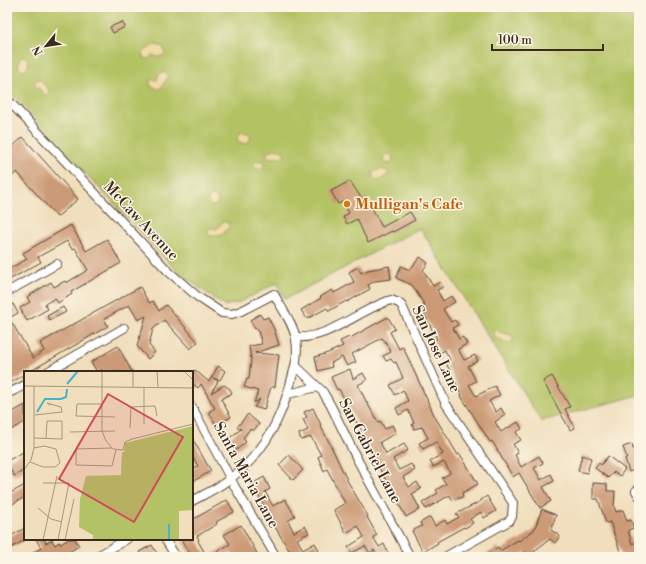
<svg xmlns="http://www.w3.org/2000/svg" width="646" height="564" font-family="'Libre Bodoni',serif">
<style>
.green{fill:#b3c264;stroke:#777641}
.sand{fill:#eeda9e;stroke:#94825e}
.building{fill:#cc9a76}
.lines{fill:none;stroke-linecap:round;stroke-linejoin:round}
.minor-casing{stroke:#564536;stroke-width:10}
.minor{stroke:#fff;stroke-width:8}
.food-dot{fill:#e8710a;stroke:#fcf5e5;stroke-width:1.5}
.labels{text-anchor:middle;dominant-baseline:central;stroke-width:3;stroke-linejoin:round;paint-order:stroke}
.food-label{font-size:15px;font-weight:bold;fill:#c56008;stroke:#fcf5e5;text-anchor:start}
.street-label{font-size:15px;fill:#3b2a1e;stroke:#fcf5e5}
.inset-river{fill:none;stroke:#48b2c7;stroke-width:2}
.inset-road{fill:none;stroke:#a8967d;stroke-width:1}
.view{fill:#d1495b;fill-opacity:0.15;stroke:#d1495b;stroke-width:2}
.inset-edge{fill:none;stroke:#3b2a1e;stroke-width:2}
</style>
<rect width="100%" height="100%" fill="#fcf5e5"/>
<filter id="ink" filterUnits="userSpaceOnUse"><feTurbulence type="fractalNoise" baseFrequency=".025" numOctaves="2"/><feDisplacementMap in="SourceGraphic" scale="8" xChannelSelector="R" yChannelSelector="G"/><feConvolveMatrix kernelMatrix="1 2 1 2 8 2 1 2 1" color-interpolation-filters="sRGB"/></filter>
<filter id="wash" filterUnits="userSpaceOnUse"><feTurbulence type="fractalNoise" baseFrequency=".012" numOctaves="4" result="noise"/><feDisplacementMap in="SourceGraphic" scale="16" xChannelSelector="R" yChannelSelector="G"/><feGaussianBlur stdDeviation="0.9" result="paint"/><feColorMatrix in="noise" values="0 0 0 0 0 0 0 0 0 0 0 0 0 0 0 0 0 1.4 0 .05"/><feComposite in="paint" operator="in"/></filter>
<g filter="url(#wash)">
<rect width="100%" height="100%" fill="#f0debc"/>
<path class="green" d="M7,7H639V395L541,421L420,228L285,299L277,283L238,303L224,306L176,270L7,89Z"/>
<g class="sand">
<path d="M157,45L163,47L165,52L164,55L158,57L152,55L149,59L144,58L142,54C144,50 149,49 152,46Z"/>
<path d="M25,56L28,60V67L26,69L22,70L18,67L20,58Z"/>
<path d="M163,72L166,73L168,77L161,88L159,89L150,86V81L152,80H157L159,74Z"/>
<path d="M38,79L42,81L44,85L48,88L49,92L47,95H44L41,90L35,86V82Z"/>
<path d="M243,132L248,133L251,136L249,142L245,144L239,142L237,139L238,135Z"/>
<path d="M275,149L283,151L285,155L283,156C278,157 273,159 268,157L266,155L268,152Z"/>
<circle cx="388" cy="159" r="5"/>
<path d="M257,161H262L264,163V166L260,169L254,167L253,164Z"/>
<path d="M382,169L388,172L389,174L380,180H376L373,176V172Z"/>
<circle cx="213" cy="201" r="5"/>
<path d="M222,222C226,221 229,223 229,227L222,235L211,236L208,234V229L211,228L217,229Z"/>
<path d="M497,330L502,333L511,335L513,338V341L509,343L502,340L495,338L493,334Z"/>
</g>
<g id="blocks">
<g class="building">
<path d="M122,22L125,27L113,33L110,27Z"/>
<path d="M23,137L78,199L57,217L17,172L7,180V141L12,147Z"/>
<path d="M350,181L362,199L366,197L382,227L410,212L415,220L393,232L392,231L368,243L357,219L347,224L343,217L349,213L343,202L338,204L331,191Z"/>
<path d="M71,225L86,251L107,239L121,263L71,292L72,294L58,303L55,298L45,304L48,309L27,321L20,308L30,302L27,297L51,282L54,287L65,281L66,283L88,270L75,248L72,249L67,241L38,257L41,262L7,281V270L27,259L23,253Z"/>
<path d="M420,257L428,263L423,270L433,286L440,282L443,287L437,290L443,301L451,296L455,302L443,309L451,322L455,320L458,325L453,328L459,339L463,337L467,344L458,349L464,360L475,355L478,361L468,366L476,381L469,385L476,396L495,386L500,395L489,401L496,412L501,408L505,415L495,422L501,432L518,422L522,429L516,432L521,440L513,444L518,453L515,455L521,467L539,456L543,463L534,468L541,480L551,474L554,481L543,487L551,501L540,508L519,473L513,477L492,441L490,442L461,396L462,395L446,363L450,360L445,350L440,353L433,341L437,339L421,308L425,306L412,285L396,278L401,266L410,270Z"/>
<path d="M389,266L391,279L375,281L368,285L370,289L347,302L346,301L329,311L327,308L307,319L301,310L321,298L320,297L332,290L334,293L354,282L349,272L358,267L361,273L368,270Z"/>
<path d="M140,287L149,303L153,301L159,311L166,305L198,342L190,349L164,320L153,329L149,345L155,352L148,359L137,346L146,316L138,320L129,305L104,319L108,326L29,372H25V374L7,385V307L13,304L18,313L9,318L33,358L44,351L40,343Z"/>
<path d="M63,307L66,312L50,320L47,316Z"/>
<path d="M260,314L263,319L268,317L274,329L279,345L255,353L279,355L275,387H271L264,410L254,407L260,399L254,403L258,391L244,387L247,379H249L251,359L249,346L262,344L257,328L255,329L250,320Z"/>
<path d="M388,317L395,329L390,332L399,349L403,347L435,417L458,455L460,454L478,484L462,493L463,497L452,500L450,495L426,509L422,503L438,493L436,490L446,484L442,478L450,473L444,462L433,467L430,461L443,454L436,442L423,449L419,443L428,438L422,427L414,429L412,424L414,423L408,410L399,415L396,408L408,401L403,390L395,395L390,385L403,378L396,362L394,363L391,359L386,361L383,356L391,352L385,341L382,338L352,354L356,362L347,366L342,357L331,363L332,367L318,371L315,357L328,353L343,346L340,341L349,337L350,338Z"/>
<path d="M118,346L132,372H104L102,369L97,372L91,362Z"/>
<path d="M218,366L225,371L220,380L213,378L218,381L211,393L224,385L230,389L232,393L221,399L231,417L216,425L209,412L215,408L201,384L198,388L192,383V374L195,370L209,382Z"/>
<path d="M350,369L353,379L363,373L367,380L358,385L366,401L378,422L380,421L385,429L392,425L396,433L380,442L386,454L404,444L408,450L393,459L399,470L411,464L415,470L403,477L409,487L417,482L421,489L412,494L420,509L406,517L360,433L362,432L352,414L339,389L337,390L331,377Z"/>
<path d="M552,376L570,407L565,409L575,428L570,430L543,381Z"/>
<path d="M25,405V422L7,432V415Z"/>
<path d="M313,408L321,425H320L330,444L348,482L368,516L367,517L377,535L373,537L379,547L384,544L388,553L381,557H379L374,550L370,553L365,546L352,553L348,547L364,537L358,526L346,533L334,510L345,503L327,469L324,471L318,457L321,455L311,437L301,440L299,434L308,430L303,419L307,417L304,412Z"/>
<path d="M248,414L259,424L253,431L250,429L243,438L246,442L235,451L227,440L241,429L237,427Z"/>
<path d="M192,438L211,471L192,482V469L198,466L192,456Z"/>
<path d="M632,444L633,449L639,447V460L636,461L638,468L629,472L625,458H627L623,447Z"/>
<path d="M25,451V470L14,476L7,464V461Z"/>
<path d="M289,455L303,470L293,480L279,465Z"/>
<path d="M582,455L591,458L587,473L578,471Z"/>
<path d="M608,456L625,469L620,476L614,472L608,478L595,468L599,463L601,465Z"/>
<path d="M264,477L270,489L265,492L273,506L285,499L295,516L288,521L294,532L305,526L309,533L297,539L303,550L315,543L319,550L311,555L312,557H293L265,510H266L252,484Z"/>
<path d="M593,483L607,484V491H615L614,506L616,512L623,510L627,521L631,520L634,528L628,530L632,544L639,541V557H622L610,522L606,523L598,499H593Z"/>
<path d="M25,485V497L7,507V495Z"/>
<path d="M487,496L496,511L484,518L481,512L470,519L473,523L465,528L464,527L437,542L438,543L423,552L412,531L422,526L420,523L430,517L435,526L445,520L447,524L459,517L456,514L481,501V500Z"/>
<path d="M227,500L234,512L216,522L217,524L197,536L199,540L198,541L207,557H192L181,539H192V520Z"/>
<path d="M542,509L556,515L551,530L560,536L555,543L550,539L534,551L537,557H528L525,552L517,557H481L498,547L500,551L518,540L519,541L534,530Z"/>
<path d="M241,525L259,557H234L231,553L224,557H208L230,544L224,535Z"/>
<path d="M25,528V540L7,550V538Z"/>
<path d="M36,539H44L46,543L52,540L55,545L59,542L60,544L69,539H75L79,546L60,557H26L41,548Z"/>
<path d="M152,545L159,557H142L139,552Z"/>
</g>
</g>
</g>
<g filter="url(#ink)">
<use href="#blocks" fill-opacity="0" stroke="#564536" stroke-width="1"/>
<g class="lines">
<defs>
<g id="minor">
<path d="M7,99L168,271L198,297L222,313L232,314L241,311L274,294C281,308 294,324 296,340C299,356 294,370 290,385C280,421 262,455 231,478C220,487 205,494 192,501"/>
<path d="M7,292L57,264"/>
<path d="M296,337C328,340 360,309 391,300L399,303L402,306L446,404L513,503L512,517L509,521L445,557"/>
<path d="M296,366L323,392L331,406L356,457L410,557"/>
<path d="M47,372L124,328"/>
<path d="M7,393L13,391L25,385"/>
<path d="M288,394L317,387"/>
<path d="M192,407L235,487L276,557"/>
<path d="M639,491H636L639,496"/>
<path d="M165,539L176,557"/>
<path d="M96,557L127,539"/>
</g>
</defs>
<use href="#minor" class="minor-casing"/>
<use href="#minor" class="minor"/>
</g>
</g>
<circle class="food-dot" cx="347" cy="204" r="4"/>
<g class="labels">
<g class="food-label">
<text x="355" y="204">Mulligan's Cafe</text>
</g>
<g class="street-label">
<text transform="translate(141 221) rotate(47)">McCaw Avenue</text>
<text transform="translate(436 349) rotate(65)">San Jose Lane</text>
<text transform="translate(370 451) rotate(62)">San Gabriel Lane</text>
<text transform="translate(246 475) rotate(61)">Santa Maria Lane</text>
</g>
</g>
<g transform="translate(24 371)">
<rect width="169" height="169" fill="#f0debc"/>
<path d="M169,55V139L155,140V169H69V164L55,156L56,128L62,105L97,104L98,81H100L101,72Z" fill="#b3c264"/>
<path class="inset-river" d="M43,13L54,0M13,41L21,28H37L42,26L43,18M145,153V169"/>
<path class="inset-road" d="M78,0V60L82,70L89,78L99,79L101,71L108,68L169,53M109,0V16M133,0L134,16M160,0L169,9M0,15L169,17M78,33H53L52,45L91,46M11,44L38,41L37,36L23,32L26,34M120,53V16M106,57L107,36L131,35L133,45M46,61L91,60M10,67L37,68H38V50H23L22,67M88,77L52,78V94L88,95L92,79M6,91L19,96H31L36,92L32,78L20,75L10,77M0,99L7,89L10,77V15M19,112H45L34,169M14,137L27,148L38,151M19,169L33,105M41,169L50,128"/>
<path class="view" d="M84,23L159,66L110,151L35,108Z"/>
<rect width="169" height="169" class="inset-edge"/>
</g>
<rect width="646" height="564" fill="none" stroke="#fcf5e5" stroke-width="24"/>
<g transform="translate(46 46) rotate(240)" stroke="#fcf5e5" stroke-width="3" paint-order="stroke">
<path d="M0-3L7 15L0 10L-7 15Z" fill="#3b2a1e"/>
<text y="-6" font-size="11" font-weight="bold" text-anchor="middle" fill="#3b2a1e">N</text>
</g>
<path d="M492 44v6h111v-6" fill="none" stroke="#3b2a1e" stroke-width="2"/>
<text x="498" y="44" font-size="12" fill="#3b2a1e" stroke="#fcf5e5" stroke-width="3" paint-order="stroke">100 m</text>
</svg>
